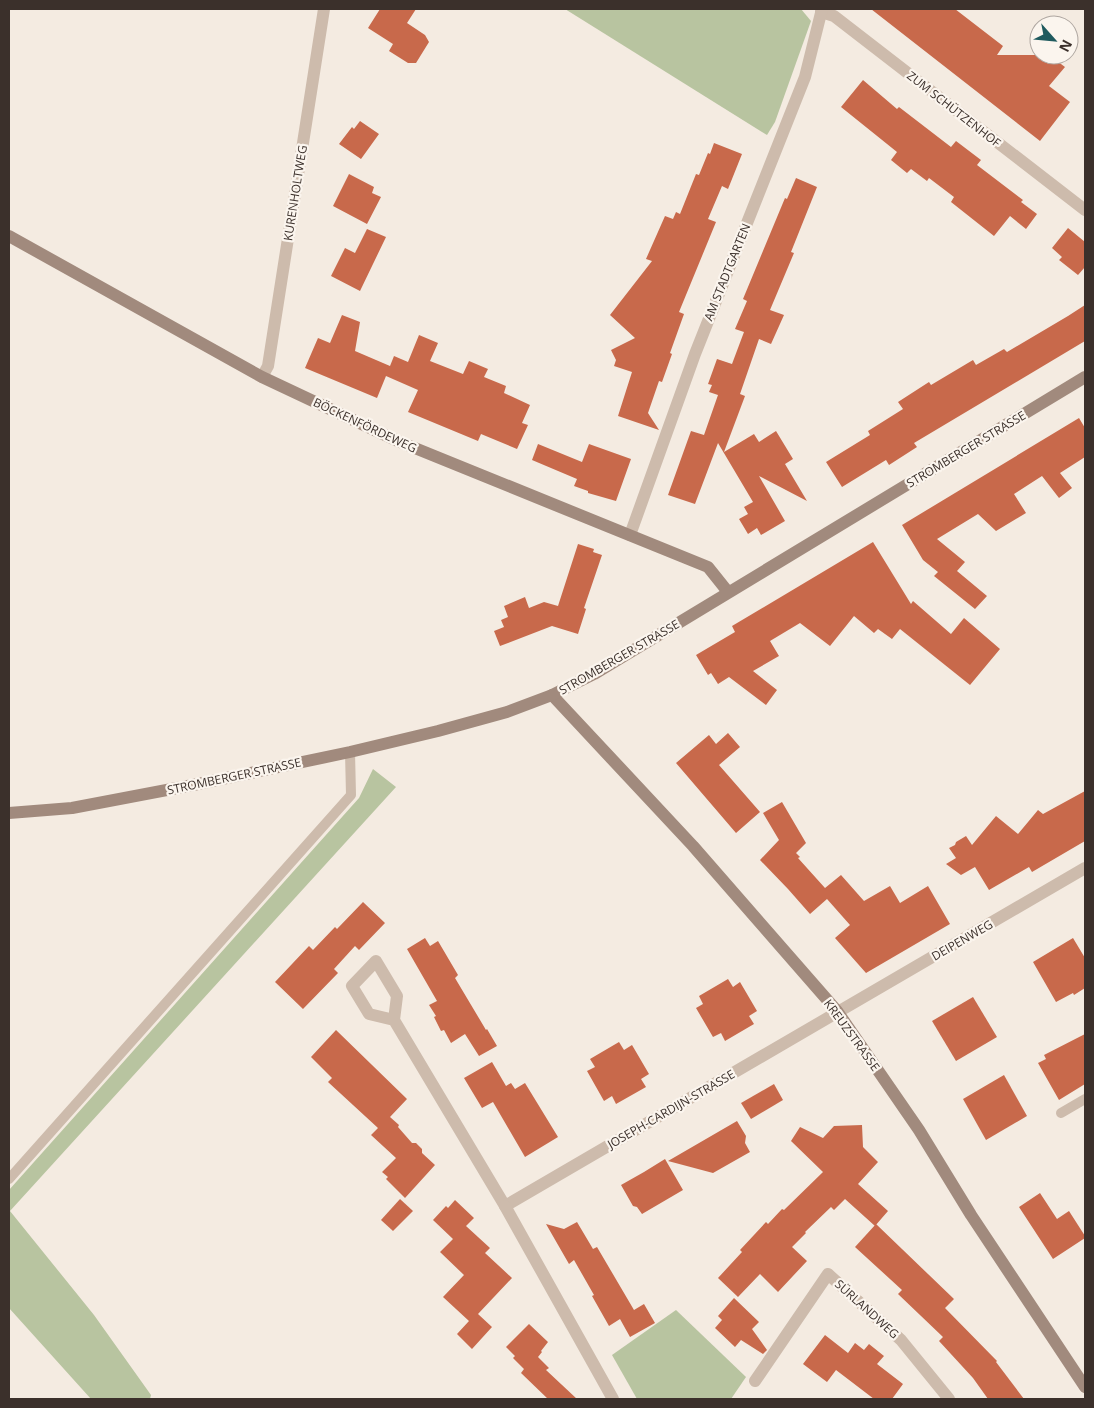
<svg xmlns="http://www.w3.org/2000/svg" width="1094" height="1408" font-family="'Open Sans',sans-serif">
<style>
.green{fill:#b8c4a0}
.building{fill:#c8694b}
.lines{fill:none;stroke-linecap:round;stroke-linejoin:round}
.lane{stroke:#cdbbac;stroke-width:10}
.street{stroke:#cdbbac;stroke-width:12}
.secondary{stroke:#a18a7d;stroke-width:12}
.labels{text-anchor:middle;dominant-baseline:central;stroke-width:4.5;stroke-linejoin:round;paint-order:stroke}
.street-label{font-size:12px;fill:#3b302b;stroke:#fbf5ee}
</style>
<rect width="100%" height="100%" fill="#f4ebe1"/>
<g class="green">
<path d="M565,9H801L811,21L775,122L767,135Z"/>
<path d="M373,769L396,787L10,1211L94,1315L151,1395L150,1399H91L9,1308V1190L359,798Z"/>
<path d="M676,1310L746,1377L731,1399H637L612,1355Z"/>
</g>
<g class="building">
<path d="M380,9H416L407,23L425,35L429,42L416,63H408L389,51L393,44L368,28Z"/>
<path d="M871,9H955L1003,46L997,55H1049L1065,67L1049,86L1070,102L1040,141Z"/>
<path d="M863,80L897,109L899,107L951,147L956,141L981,160L977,165L1023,200L1021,202L1037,214L1026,229L1010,216L994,236L951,202L954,197L929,178L927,181L911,169L907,173L891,160L897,152L841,107Z"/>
<path d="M360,121L379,134L361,159L339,144L352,127L354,129Z"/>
<path d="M714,143L742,154L728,189L722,186L708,219L716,222L679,312L684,314L670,353L672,354L662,382L659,381L648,413L659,430L618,416L632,372L614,366L616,360L611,350L635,338L610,315L652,261L646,259L665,216L673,219L676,212L680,214L696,174L699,175L708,153L710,154Z"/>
<path d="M349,174L374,187L372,193L381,197L367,224L333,206Z"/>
<path d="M796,178L817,187L791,252L794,253L770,310L784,315L771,344L759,339L740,394L745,396L724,452L754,434L759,442L776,431L793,459L785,464L807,501L759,476L785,521L761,535L757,528L748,534L739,519L748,514L744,507L753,502L718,443L695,504L668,495L691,431L704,435L718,395L709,392L712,385L708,384L717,359L732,364L744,332L735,329L747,301L743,299L785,198L787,199Z"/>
<path d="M1068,228L1085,242V267L1078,275L1059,260L1062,257L1052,248Z"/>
<path d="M367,229L386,237L360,291L331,276L345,248L355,253Z"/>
<path d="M1085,305V341L914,443L917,447L889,465L886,460L842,487L826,462L870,435L868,431L903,409L898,402L929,382L931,385L973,360L976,365L1004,349L1007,352L1068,316Z"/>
<path d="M342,315L360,322L355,351L390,366L394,356L408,362L419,335L438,343L430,361L463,374L469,361L488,369L484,377L506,386L504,393L530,405L522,423L528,425L517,449L481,434L478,441L408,412L418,390L386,376L377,398L305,368L318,338L330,343Z"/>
<path d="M1079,418L1085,428V457L1060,473L1072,488L1059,498L1042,476L1014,494L1026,513L996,531L978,514L937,539L965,562L957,571L987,596L975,609L934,576L938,572L923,560L902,525Z"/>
<path d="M538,444L582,462L589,444L631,459L616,501L588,493V491L574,486L577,479L532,460Z"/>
<path d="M873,542L911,604L913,601L951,634L964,618L1000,649L970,685L900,629L892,639L878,629L874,633L854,616L830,646L800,623L770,641L779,656L753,671L777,690L766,705L729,677L718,684L711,673L708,675L696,655L735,632L732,626Z"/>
<path d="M578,544L594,549L593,552L602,555L584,608L586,609L578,634L552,626L500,646L494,631L504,627L501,620L508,617L504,606L525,597L529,608L544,602L558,606Z"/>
<path d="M728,733L740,747L719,765L760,812L736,833L676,763L709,735L716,744Z"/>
<path d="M1085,791V841L1032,872L1029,867L989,890L975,867L961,875L946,864L956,858L949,848L955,845L956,842L966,836L972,845L996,816L1018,834L1038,810L1043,814Z"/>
<path d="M782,802L806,843L796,853L800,857L798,858L825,888L841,875L864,901L890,886L900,903L928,886L950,924L866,973L835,938L850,925L827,899L810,914L788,889L760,860L779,840L763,813Z"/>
<path d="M363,902L385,923L359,950L355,946L334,969L338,973L303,1009L275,982L309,946L313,950L335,927L337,929Z"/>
<path d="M425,938L430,946L438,941L458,975L455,978L486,1030L487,1029L497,1046L479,1056L465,1034L451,1043L444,1030L441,1031L434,1017L436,1016L429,1005L437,1001L407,949Z"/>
<path d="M1073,938L1085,958V988L1074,995L1073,993L1056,1002L1033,962Z"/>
<path d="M728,979L733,987L740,982L757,1011L749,1016L754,1024L725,1041L721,1033L713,1037L696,1008L703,1004L699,996Z"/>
<path d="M973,997L997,1037L956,1061L932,1021Z"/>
<path d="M336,1030L407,1099L390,1117L399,1125L398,1127L412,1143H416L422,1149V1153L435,1165L405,1198L386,1179L388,1177L382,1172L396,1158L371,1135L378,1128L328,1082L332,1078L311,1057Z"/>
<path d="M1085,1034V1084L1059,1100L1038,1063L1046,1059L1044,1055Z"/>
<path d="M619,1042L624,1050L632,1045L649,1074L641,1079L646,1087L616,1104L612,1096L604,1101L587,1071L595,1067L590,1059Z"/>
<path d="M492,1062L506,1086L511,1083L515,1089L525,1083L558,1137L525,1157L493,1102L482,1108L464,1078Z"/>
<path d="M1004,1075L1027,1116L986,1140L963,1099Z"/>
<path d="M774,1084L783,1100L751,1119L741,1103Z"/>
<path d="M737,1121L746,1136L745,1143L750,1152L713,1173L668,1161Z"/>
<path d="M862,1125L863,1147L878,1162L858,1184L888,1211L875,1226L845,1199L834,1210L831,1207L805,1232L806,1233L792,1247L807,1261L778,1292L760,1274L738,1297L718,1278L742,1252L740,1250L766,1222L768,1224L782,1209L784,1210L823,1172L791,1141L800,1127L823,1138L834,1126Z"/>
<path d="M665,1159L683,1190L642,1214L637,1207L633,1206L621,1185L644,1172Z"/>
<path d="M1040,1193L1057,1219L1069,1211L1085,1236V1238L1053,1259L1019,1207Z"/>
<path d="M400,1199L413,1211L393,1231L381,1220Z"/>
<path d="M455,1200L474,1218L466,1226L490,1248L485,1253L512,1278L478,1314L492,1327L472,1349L457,1334L469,1321L443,1297L464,1275L440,1252L453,1239L433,1220L446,1206L448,1208Z"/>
<path d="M577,1222L593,1249L597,1247L634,1310L644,1304L655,1323L630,1337L620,1319L609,1326L592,1296L594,1295L574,1260L569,1264L546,1224L564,1229Z"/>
<path d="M876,1224L954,1299L945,1308L997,1361L996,1362L1024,1399H988L973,1378L939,1341L943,1337L898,1294L902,1290L855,1247Z"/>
<path d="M734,1298L759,1322L752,1329L767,1350L763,1354L741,1340L735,1347L715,1328L722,1320L718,1316Z"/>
<path d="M529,1324L548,1342L541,1351L542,1352L538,1357L549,1368L546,1370L577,1399H548L521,1373L524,1369L513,1358L515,1356L506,1347Z"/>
<path d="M825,1335L848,1353L855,1343L864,1350L869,1344L884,1356L877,1364L903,1384L892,1399H874L836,1370L827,1382L803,1364Z"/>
</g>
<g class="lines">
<g class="lane">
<path d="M1061,1113L1085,1099"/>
<path d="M9,1179L351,795L350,752"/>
</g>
<g class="street">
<path d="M821,12L834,16L1085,210"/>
<path d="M262,377L268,366L324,9"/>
<path d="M630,535L695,354L805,77L822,9"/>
<path d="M394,1020L369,1014L352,986L376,961L397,996L394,1020L505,1206L1085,868"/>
<path d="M505,1206L613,1399"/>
<path d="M755,1381L828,1274L901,1340L949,1399"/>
</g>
<g class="secondary">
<path d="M9,236L262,377L400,442L708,567L728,592"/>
<path d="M552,695L693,846L837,1011L919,1130L971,1215L1085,1387"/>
<path d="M9,813L72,808L193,785L350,752L438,731L507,712L552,695L594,674L1085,377"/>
</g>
</g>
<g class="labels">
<g class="street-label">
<text transform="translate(954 109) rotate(38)">ZUM SCHÜTZENHOF</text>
<text transform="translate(295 193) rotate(-81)">KURENHOLTWEG</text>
<text transform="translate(727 272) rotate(-68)">AM STADTGARTEN</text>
<text transform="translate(365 425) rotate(25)">BÖCKENFÖRDEWEG</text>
<text transform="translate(966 449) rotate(-31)">STROMBERGER STRASSE</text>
<text transform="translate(619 657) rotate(-30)">STROMBERGER STRASSE</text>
<text transform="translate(234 776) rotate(-12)">STROMBERGER STRASSE</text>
<text transform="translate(962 940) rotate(-30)">DEIPENWEG</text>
<text transform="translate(852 1035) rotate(54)">KREUZSTRASSE</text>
<text transform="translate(671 1109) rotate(-30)">JOSEPH-CARDIJN-STRASSE</text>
<text transform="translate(867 1309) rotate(42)">SÜRLANDWEG</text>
</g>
</g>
<rect width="1094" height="1408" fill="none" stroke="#3b302b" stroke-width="20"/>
<g transform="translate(1054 40) rotate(117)"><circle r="24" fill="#fbf5ee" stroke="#aea6a0"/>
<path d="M0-4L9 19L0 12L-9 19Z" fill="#1f5a5e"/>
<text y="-8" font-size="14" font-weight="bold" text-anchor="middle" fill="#3b302b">N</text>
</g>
</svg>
